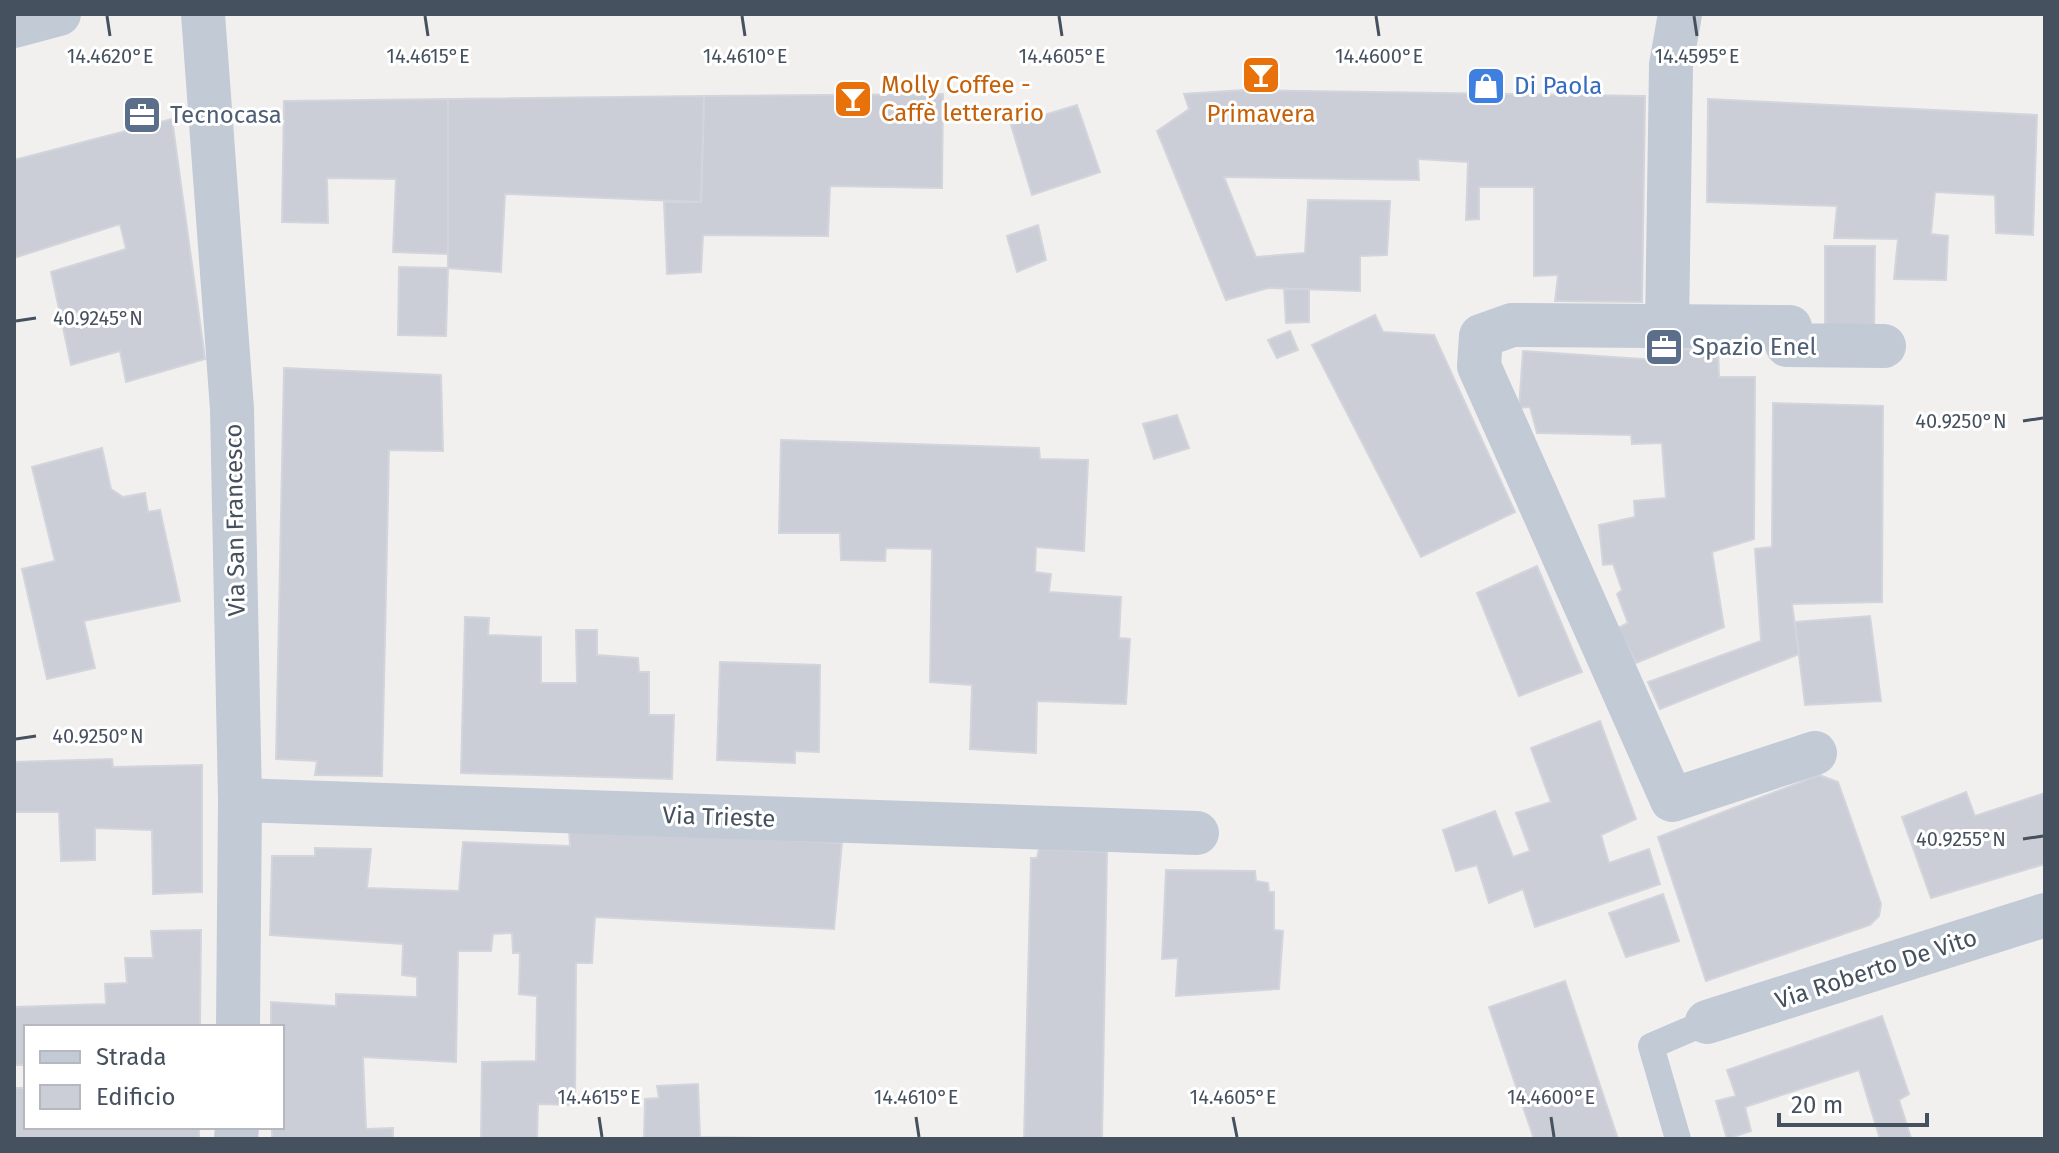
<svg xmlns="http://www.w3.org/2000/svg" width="2059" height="1153" font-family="'Fira Sans',sans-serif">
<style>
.building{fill:#cbced6;stroke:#d3d5dc;stroke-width:2}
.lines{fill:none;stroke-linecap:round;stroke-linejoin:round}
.service{stroke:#c2cad6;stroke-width:26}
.minor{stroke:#c2cad6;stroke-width:44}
.tertiary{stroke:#c2cad6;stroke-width:44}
.ticks{fill:none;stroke:#46515f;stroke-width:3}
.labels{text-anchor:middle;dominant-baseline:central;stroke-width:6;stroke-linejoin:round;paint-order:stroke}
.food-label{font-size:24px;fill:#c56008;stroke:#fff;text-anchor:start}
.shop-label{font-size:24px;fill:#366cbe;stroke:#fff;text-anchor:start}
.service-label{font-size:24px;fill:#4e5e75;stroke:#fff;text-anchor:start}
.street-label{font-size:24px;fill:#46515f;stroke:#fff}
.ticks-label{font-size:20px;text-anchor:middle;fill:#46515f;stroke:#fff;stroke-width:6;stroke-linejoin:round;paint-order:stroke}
</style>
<rect width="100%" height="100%" fill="#f2f0ef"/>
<g class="building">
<path d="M1244,90L1645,96L1642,302L1555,301L1558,275L1534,276V187H1479V219L1466,220L1468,162L1418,159L1419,180L1224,177L1256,257L1305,253L1308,200L1390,201L1387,255L1360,256V291L1268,288L1226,300L1157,131L1189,109L1184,94Z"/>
<path d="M943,94L942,188L830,186L828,236L703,235L701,272L667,274L664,202H701L704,96Z"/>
<path d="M704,96L701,202L505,194L501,272L448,268V99Z"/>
<path d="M448,99V254L393,252L396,179L327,178L328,223L282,222L284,101Z"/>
<path d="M1708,99L2037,115L2033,235L1996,233L1995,195L1935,192L1931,234L1948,236L1946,280L1894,279L1898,239L1834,238L1837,206L1707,202Z"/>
<path d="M1077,105L1100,172L1032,195L1011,125Z"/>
<path d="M172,119L205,359L126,382L120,351L71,365L51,272L126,249L120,224L14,258V160Z"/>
<path d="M1038,225L1046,260L1017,272L1007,236Z"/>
<path d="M1825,246H1875L1874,337L1825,336Z"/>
<path d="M399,267L448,268L446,336L398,335Z"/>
<path d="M1284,289H1309V322L1286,323Z"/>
<path d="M1375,315L1383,332L1434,335L1515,512L1421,557L1312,345Z"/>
<path d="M1290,331L1298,350L1277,358L1268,340Z"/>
<path d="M1672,349L1718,350L1719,377H1755L1754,539L1712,552L1724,627L1636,663L1618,628L1628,623L1617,594L1622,590L1613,564L1603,565L1599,525L1635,517L1634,501L1666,498L1662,443L1632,444L1631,435L1537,433L1530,407L1519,408L1523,351L1672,361Z"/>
<path d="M284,368L441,375L443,451L389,450L382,776L315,775L317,761L276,759Z"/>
<path d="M1773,403L1883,406L1882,602L1792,604L1799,654L1660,709L1648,682L1761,641L1755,549L1772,547Z"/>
<path d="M1177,415L1189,448L1154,459L1143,424Z"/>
<path d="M781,440L1039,448L1040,459L1088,460L1084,551L1036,547L1035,572L1051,574L1049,592L1121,597L1119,638L1130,639L1126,704L1037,701L1036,753L970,749L972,685L930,682L932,549L886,548L885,561L841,560L840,533H779Z"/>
<path d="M102,448L111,489L123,497L145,493L148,512L160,510L180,601L84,621L95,668L47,679L22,569L55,561L32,467Z"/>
<path d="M1537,566L1582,672L1519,696L1477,593Z"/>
<path d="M1870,616L1881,701L1805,705L1795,622Z"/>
<path d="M465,617L489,618L488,635L541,637V683H577L576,630H597V655L638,658L639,672H649V715H674L672,779L461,773Z"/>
<path d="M720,662L820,665L819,752L795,751V763L717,760Z"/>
<path d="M1600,721L1636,819L1601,835L1609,863L1649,849L1660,884L1535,927L1523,889L1489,903L1477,865L1456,871L1443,830L1495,811L1513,857L1530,851L1516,813L1551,802L1531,748Z"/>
<path d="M112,759L113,767L202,765V892L153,894L152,830L95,828V860L61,861L59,812H14V762Z"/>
<path d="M1819,775L1838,782L1881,904L1879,916L1870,925L1706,981L1658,837Z"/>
<path d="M1966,792L1975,816L2045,793V864L1931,898L1902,817Z"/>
<path d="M569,827L842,843L834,929L595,917L592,963H576L575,1105L538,1104L537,1139H481L482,1062L536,1061L537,996L519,994L520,953H513L512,933L493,934L491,951H458L456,1062L363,1057L366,1129L393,1128V1139H272V1127H282V1027H271V1002L336,1006V994L417,997V977L402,975L403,944L270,935L272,856H315V848L371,849L367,888L459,891L463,842L570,846Z"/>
<path d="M1039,849L1107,852L1102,1139H1024L1031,858H1037Z"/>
<path d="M1166,870L1255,871L1256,881L1268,883L1269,892H1274V930L1283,931L1279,989L1176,996L1178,958L1162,959Z"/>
<path d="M1663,894L1679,941L1626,957L1609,913Z"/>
<path d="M201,930L200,1027H26V1065H14V1007L106,1004L105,984L127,983L125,958H153L151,931Z"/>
<path d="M1565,981L1618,1139H1534L1489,1007Z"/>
<path d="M1882,1016L1909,1094L1899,1100L1911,1138L1880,1139L1859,1070L1745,1107L1751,1131L1727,1139L1716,1101L1736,1096L1727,1070Z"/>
<path d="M698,1084L700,1137L829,1139H644L645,1099L659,1098L657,1086Z"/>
<path d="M14,1088H26V1127H199V1139H14Z"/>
</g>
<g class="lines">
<path class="service" d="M1678,1139L1651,1046L1707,1022"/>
<g class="minor">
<path d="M203,14L232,409L240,800L238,1027"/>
<path d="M1667,327L1671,65L1680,14"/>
<path d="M1815,753L1672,800L1479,366L1481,336L1512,325L1790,327L1787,345L1884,346"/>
<path d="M240,800L1197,833"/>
<path d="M1707,1022L2045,915"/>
<path d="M236,1139L237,1127"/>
</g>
<path class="tertiary" d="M14,26L59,14"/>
</g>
<path class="ticks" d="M107,16L110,36M425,16L428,36M742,16L745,36M1059,16L1062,36M1376,16L1379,36M1694,16L1697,36M16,321L36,318M2023,421L2043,418M16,739L36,736M2023,839L2043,836M599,1117L602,1137M916,1117L919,1137M1233,1117L1237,1137M1551,1117L1554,1137"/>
<defs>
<symbol id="bar-square" viewBox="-11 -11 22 22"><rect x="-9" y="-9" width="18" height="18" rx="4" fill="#e8710a" stroke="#fff"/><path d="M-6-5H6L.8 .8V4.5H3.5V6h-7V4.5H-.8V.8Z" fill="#fff"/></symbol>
<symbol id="shop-square" viewBox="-11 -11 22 22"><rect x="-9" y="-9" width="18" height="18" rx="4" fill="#3f7fe0" stroke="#fff"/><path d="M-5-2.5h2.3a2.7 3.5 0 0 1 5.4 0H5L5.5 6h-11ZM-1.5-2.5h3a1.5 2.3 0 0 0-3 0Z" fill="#fff"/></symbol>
<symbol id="office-square" viewBox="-11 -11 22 22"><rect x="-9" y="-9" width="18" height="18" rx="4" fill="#5c6f8a" stroke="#fff"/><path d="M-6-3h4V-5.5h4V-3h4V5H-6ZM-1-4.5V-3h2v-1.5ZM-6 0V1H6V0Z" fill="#fff"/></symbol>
</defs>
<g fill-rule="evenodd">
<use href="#bar-square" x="1239" y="53" width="44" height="44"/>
<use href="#shop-square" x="1464" y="64" width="44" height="44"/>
<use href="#bar-square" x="831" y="77" width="44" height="44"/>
<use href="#office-square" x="120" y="93" width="44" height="44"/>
<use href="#office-square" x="1642" y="325" width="44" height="44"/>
</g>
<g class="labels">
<g class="food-label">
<text x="881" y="85">Molly Coffee -<tspan x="881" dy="28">Caffè letterario</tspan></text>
<text x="1261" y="114" text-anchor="middle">Primavera</text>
</g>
<g class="shop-label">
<text x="1514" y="86">Di Paola</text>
</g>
<g class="service-label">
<text x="170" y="115">Tecnocasa</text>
<text x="1692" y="347">Spazio Enel</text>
</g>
<g class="street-label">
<text transform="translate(235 520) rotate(-91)">Via San Francesco</text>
<text transform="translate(719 817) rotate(2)">Via Trieste</text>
<text transform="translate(1876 969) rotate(-18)">Via Roberto De Vito</text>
</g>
</g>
<g class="ticks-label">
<text x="110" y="63">14.4620°E</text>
<text x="428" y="63">14.4615°E</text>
<text x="745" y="63">14.4610°E</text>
<text x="1062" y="63">14.4605°E</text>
<text x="1379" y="63">14.4600°E</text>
<text x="1697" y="63">14.4595°E</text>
<text x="98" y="325">40.9245°N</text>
<text x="1961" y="428">40.9250°N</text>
<text x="98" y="743">40.9250°N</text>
<text x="1961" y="846">40.9255°N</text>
<text x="599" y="1104">14.4615°E</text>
<text x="916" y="1104">14.4610°E</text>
<text x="1233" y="1104">14.4605°E</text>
<text x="1551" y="1104">14.4600°E</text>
</g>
<rect width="2059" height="1153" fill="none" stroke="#46515f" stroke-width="32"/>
<rect x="24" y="1025" width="260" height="104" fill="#ffffff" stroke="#b5b9bf" stroke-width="2"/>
<rect x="40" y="1051" width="40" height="12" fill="#c2cad6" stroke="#b5b9bf" stroke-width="2"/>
<text x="96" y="1065" font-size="24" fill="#46515f">Strada</text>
<rect x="40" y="1085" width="40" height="24" fill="#cbced6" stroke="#b5b9bf" stroke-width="2"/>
<text x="96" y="1105" font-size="24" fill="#46515f">Edificio</text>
<path d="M1779 1113v12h148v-12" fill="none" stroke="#46515f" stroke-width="4"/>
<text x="1791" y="1113" font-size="24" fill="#46515f" stroke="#ffffff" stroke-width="6" paint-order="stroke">20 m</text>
</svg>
